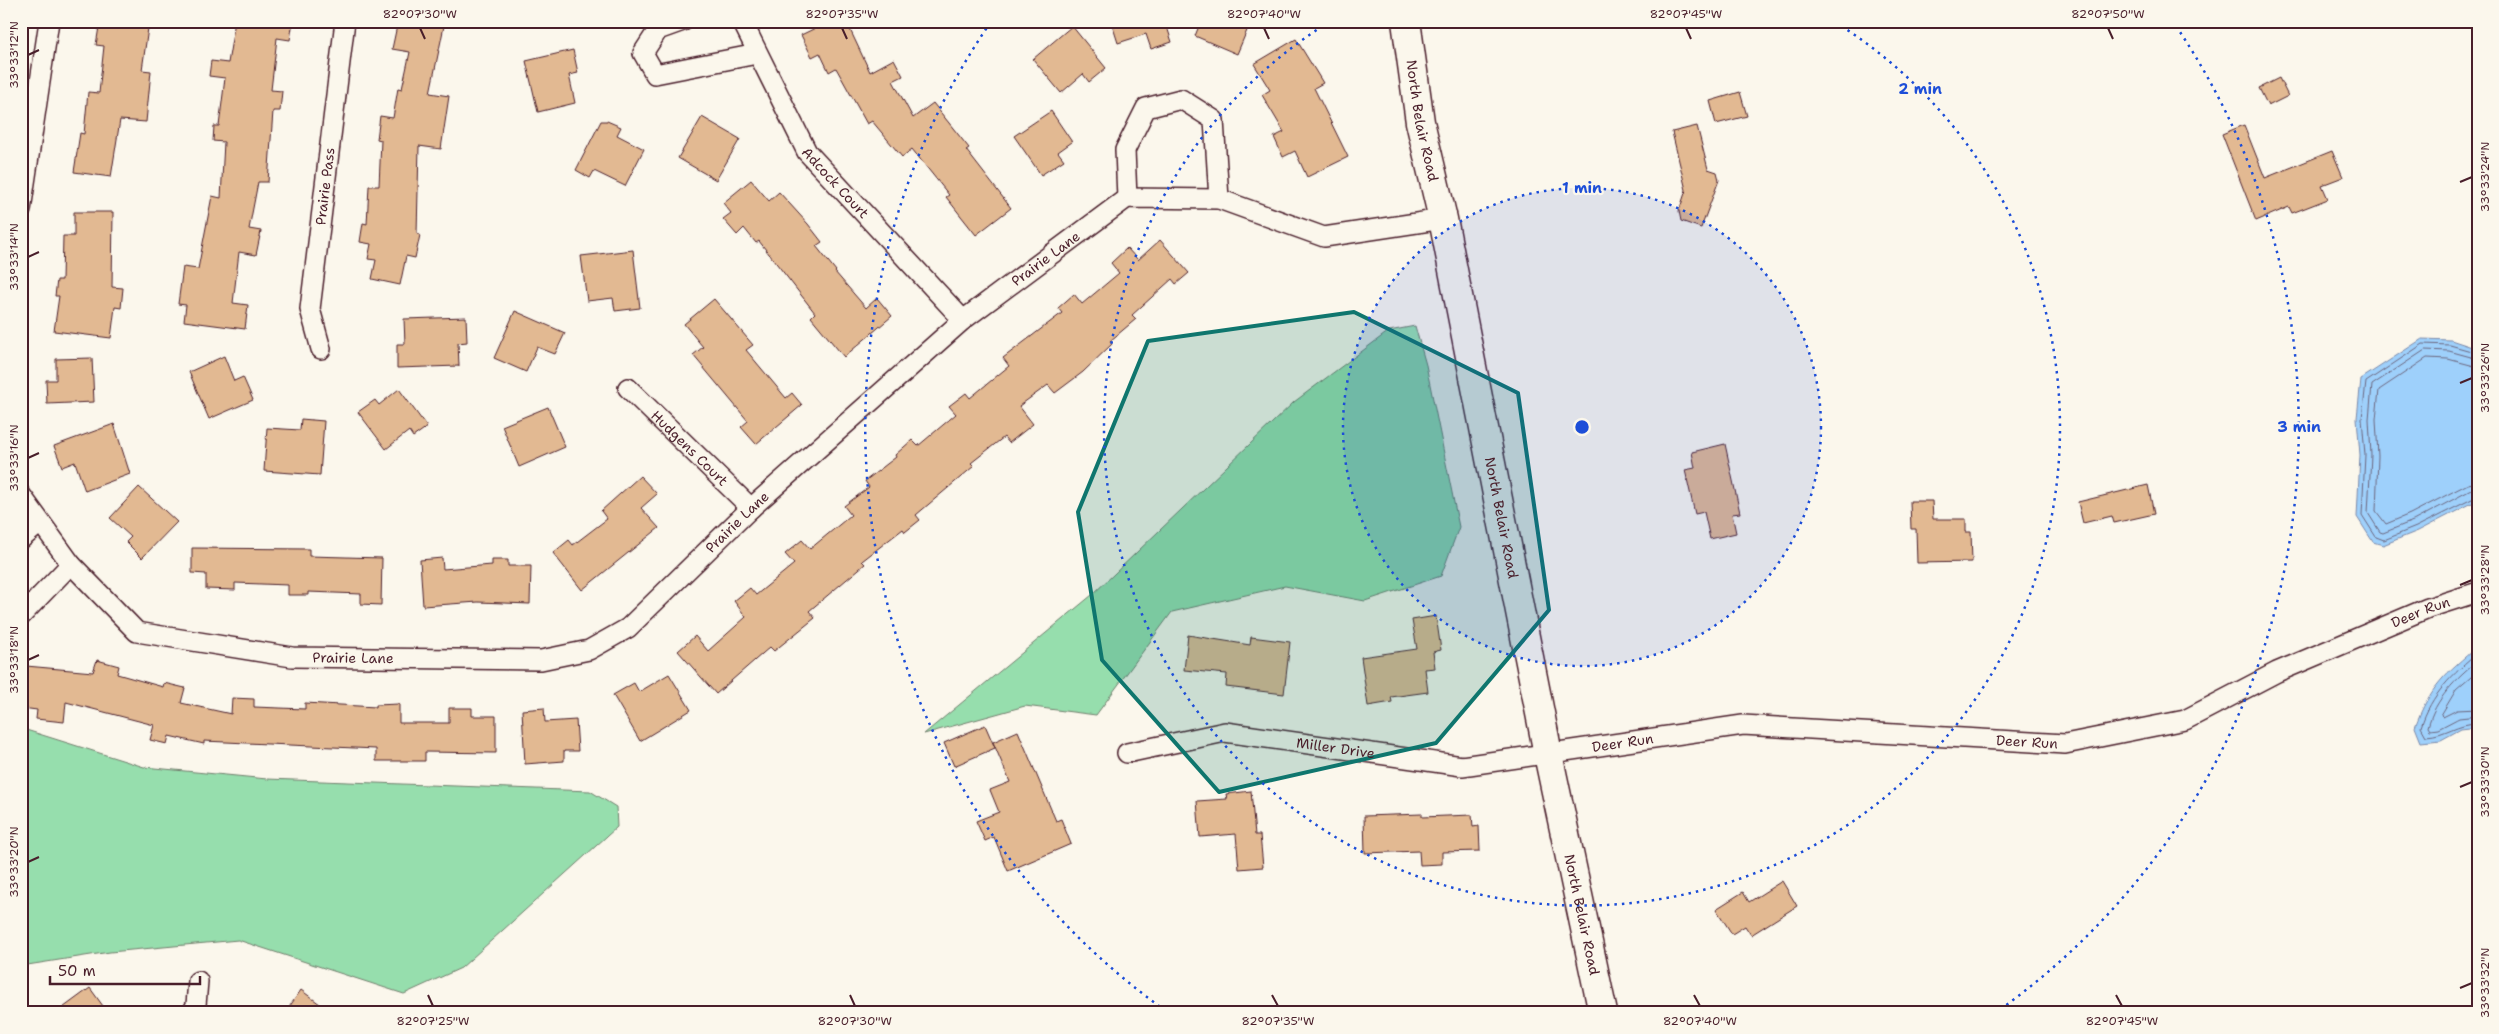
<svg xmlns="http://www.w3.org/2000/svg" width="2499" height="1034" font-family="'Shantell Sans',sans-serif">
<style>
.green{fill:#96dead;stroke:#707e6c}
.water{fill:#9ed0fb;stroke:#7c89a8}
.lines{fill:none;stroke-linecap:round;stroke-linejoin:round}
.shore{stroke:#6c667e;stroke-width:1}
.building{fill:#e2b992;stroke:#4a1f2b}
.street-casing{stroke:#4a1f2b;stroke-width:22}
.secondary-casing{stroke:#4a1f2b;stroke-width:31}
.street{stroke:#fbf7ec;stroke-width:19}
.secondary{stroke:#fbf7ec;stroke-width:28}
.marked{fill:#0f766e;fill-opacity:0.2;stroke:#0f766e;stroke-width:4;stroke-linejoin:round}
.ticks{fill:none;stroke:#4a1f2b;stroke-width:2}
.ring{fill:none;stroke:#1d4ed8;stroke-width:2.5;stroke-dasharray:2.5 5}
.labels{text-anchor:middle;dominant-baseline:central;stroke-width:4.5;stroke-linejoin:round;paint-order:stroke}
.street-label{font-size:14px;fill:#4a1f2b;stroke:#fbf7ec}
.centre{fill:#1d4ed8;stroke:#fbf7ec;stroke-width:2.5}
.ring-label{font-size:15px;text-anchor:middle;font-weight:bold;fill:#1d4ed8;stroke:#fbf7ec;stroke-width:4.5;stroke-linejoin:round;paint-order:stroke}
.neatline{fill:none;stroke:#4a1f2b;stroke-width:2}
.ticks-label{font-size:12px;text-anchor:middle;fill:#4a1f2b}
</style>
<rect width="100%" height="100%" fill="#fbf7ec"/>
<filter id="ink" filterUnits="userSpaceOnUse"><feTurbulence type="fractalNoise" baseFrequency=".02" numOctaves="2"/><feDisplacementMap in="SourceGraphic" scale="10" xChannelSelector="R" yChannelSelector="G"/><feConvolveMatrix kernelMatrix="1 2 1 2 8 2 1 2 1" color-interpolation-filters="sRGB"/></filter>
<g filter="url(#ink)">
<g class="green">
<path d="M1415,326L1426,365L1459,527L1441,576L1365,601L1285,586L1172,612L1096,715L1025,706L924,734L1092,595L1294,402L1389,331Z"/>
<path d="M23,729L144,767L267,779L590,791L616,807L617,827L461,968L404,994L238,940L110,952L21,966V749Z"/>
</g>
<g class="water">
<path d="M2422,339L2451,340L2478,349V500L2418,531L2383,545L2373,542L2357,517L2360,455L2357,418L2361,379Z"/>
<path d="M2478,646V727L2461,729L2441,740L2421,742L2415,727C2430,686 2446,673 2478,646Z"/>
</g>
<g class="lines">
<g class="shore">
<path d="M2478,353L2450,345L2423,344L2366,382L2362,418L2365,455L2362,515L2376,537L2384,540L2416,527L2478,496"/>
<path d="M2478,359L2449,351L2425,350L2372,385L2369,419L2371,455L2368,513L2380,532L2383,533L2413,521L2471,490L2478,489"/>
<path d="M2478,367L2448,359L2427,358L2379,390L2376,419L2378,456L2376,511L2386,524L2410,514L2468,484L2478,482"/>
<path d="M2478,653C2453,674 2431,694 2421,727L2426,736C2447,735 2456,723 2478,723"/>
<path d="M2478,661C2456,679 2435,699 2428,727L2430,730L2438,729L2459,718L2478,716"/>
<path d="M2478,671L2456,690L2441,715L2443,717L2457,710L2478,709"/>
</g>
</g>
<g class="building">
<path d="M100,21H149L142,70L151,71L146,122L120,120L111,177L74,172L80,133L84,134L88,92L99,93L104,46L96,45Z"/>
<path d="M235,21H293L290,40L277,38L271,90L282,91L280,111H273L268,182H258L249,229L261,231L256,255L239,252L233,303L248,305L245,329L184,321L186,305L178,304L183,267L198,269L212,196L221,198L224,142L213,141L214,126H219L225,78L209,76L211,61L228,63Z"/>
<path d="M398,21H423L444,26L430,93L449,96L441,149L419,146L417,234L420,235L415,258L406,256L400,285L372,279L376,260L368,259L371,244L360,242L363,223L367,224L369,186H379L381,140L377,139L380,116L393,118L398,88L402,89L410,52L392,49Z"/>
<path d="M830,21H846L870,72L894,59L903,76L893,81L913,118L933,103L969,148L966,150L1011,208L976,235L946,197L949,195L912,149L902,157L872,121L867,124L836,68L829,72L820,53L812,57L801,35Z"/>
<path d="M1111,21H1175V24L1167,27L1172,42L1151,49L1146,34L1118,43Z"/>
<path d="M1201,21H1251L1237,54L1195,36Z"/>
<path d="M1072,26L1106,68L1089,82L1083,74L1061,93L1033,59Z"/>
<path d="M1296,39L1323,83L1314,88L1348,157L1307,177L1295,151L1283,157L1274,137L1284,132L1262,95L1270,90L1254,64Z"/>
<path d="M573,50L578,73L569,75L575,103L538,112L526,61Z"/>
<path d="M2279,78L2288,96L2268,106L2259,88Z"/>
<path d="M1740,92L1747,116L1716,124L1710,101Z"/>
<path d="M1051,111L1072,142L1058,152L1064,160L1041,175L1014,136Z"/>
<path d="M702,117L740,139L716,180L678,158Z"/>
<path d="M601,121H607L621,127L617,135L644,149L625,186L594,171L590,178L576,170Z"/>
<path d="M2244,125L2265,178L2332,151L2343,177L2322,185L2328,199L2292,213L2289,207L2256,221L2222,134Z"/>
<path d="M1697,126L1708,169L1717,172L1719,180L1701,228L1681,221L1679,211L1686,190L1672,132Z"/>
<path d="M751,180L769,201L779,192L808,224L822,242L816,246L836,271L835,272L866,308L877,298L892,316L844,357L811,317L815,313L759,241L756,243L744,228L737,235L723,219L731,213L723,203Z"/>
<path d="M74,212H113L112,287L123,288L121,308L115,307L111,338L54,331L59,296H55L57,280H62L63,236H74Z"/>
<path d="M1160,240L1189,273L1176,284L1172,279L1132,315L1136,319L1110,341L1112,344L1083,372L1055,393L1048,385L1019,406L1033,424L1009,443L1004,437L971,463L974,466L916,515L920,520L905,532L903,529L862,561L865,564L809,611L815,618L774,651L770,647L716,694L678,651L695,636L708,651L746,617L734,601L750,588L756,595L794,564L785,554L802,540L810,549L851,515L844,506L869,487L865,481L896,457L895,455L912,440L918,446L956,414L949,406L966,393L970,398L1009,366L1003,358L1062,313L1058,308L1074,294L1082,304L1119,273L1111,263L1127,248L1138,260Z"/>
<path d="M633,250L640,308L615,311L613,298L587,301L581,256Z"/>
<path d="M714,299L753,345L746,350L786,398L792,393L802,405L756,444L741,427L748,421L693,355L703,347L684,324Z"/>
<path d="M515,311L565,333L555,354L537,347L526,372L494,358Z"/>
<path d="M466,317L467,342L458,343L459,366L397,368V344H405L404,319Z"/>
<path d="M224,356L234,381L243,377L253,400L209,419L189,372Z"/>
<path d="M92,358L94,402L47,404L46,380H56V359Z"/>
<path d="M399,389L427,427L413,437L409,431L386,449L358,412L375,400L379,405Z"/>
<path d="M548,407L565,447L519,467L502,426Z"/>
<path d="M301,419L324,421L320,475L264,471L267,428L300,430Z"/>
<path d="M114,424L130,474L85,491L75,462L62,467L54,446Z"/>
<path d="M1725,444L1740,513L1732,514L1736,533L1710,539L1704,512L1695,514L1685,470L1695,468L1692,452Z"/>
<path d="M640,476L657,494L641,508L659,528L582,590L553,553L569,540L573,545L607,519L601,511Z"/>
<path d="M2148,485L2154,514L2114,523L2112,516L2083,523L2078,502Z"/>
<path d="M139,487L177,522L142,558L126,542L131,537L110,518Z"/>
<path d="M1910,501H1932L1933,519H1966V532H1971L1972,562L1917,563L1916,529H1911Z"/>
<path d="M192,548L309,549V556L382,558L381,605L361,604V594L308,592V595H288V585L235,583V590L206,589V574L192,573Z"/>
<path d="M442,558L443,569L492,565V560H508V566H531L530,604L478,602L423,606L420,560Z"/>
<path d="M1436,616L1441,650L1433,652L1435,668L1425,669L1428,692L1391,697L1392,702L1368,706L1361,657L1417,649L1412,620Z"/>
<path d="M1188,635L1250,645L1251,637L1290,642L1284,694L1226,687L1227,674L1184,670Z"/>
<path d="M97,660L119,666L117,674L163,687L164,683L185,688L181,703L231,714L232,698L254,699V707L305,709V703L376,707V705L399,704V723H449V708H472V716H496V753L425,752V761H376V749L204,741V744L169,736L167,744L150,740L154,725L66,702L64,722L36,719L37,710L22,708L26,666L93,672Z"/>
<path d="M669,674L691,710L640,741L613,695L634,683L639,692Z"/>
<path d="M544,708L545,722L576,720L578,751H564V761L525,764L522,710Z"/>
<path d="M985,725L995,748L954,766L944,743Z"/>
<path d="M1018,731L1056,821L1061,819L1071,844L1008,871L994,837L985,841L976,821L999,812L990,790L1010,782L993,742Z"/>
<path d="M1251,791L1255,835H1260L1263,867L1239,869L1236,834L1200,837L1197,801L1227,799L1226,794Z"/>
<path d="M1422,814V817L1472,815L1473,827L1479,826L1480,851L1442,852V864L1420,865L1419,851L1365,853L1364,816Z"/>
<path d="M1782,881L1797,906L1751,935L1745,926L1732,934L1716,909L1743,892L1749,902Z"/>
<path d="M90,988L108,1013H56Z"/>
<path d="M301,990L332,1013H285Z"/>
</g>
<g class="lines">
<defs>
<g id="street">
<path d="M683,21L658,30L643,53L655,74L757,54"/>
<path id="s1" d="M742,21L807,152L963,320"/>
<path d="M1127,198L1125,150L1146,108L1181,99L1214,120L1219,199"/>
<path d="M21,210L49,21"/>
<path id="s2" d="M321,349L310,309L345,21"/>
<path id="s3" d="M628,388L751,508"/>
<path id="s4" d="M21,495L71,564L137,632L292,657L541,660L589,650L628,628L751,508L963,320L1127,198L1219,199L1324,237L1443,219"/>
<path d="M21,539L40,523"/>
<path d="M21,616L71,564"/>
<path id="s5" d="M1127,753L1225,732L1462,766L1743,725L2065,744L2185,720L2277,672L2428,608L2478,592"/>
<path d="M192,1013L196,1005L198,981"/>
</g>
<g id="secondary">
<path id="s6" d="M1406,21L1420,122L1443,219L1548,754L1603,1013"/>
</g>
</defs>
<use href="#street" class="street-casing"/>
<use href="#secondary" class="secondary-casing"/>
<use href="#street" class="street"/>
<use href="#secondary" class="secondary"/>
</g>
</g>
<path class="marked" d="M1354,312L1518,393L1549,610L1436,743L1219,792L1102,660L1078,512L1148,341Z"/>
<path class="ticks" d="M420,28L425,39M842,28L847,39M1264,28L1269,39M1686,28L1691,39M2108,28L2113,39M28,55L39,50M2460,182L2472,177M28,257L39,252M2460,383L2472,378M28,458L39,453M2460,585L2472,580M28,660L39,655M2460,787L2472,782M28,862L39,857M2460,988L2472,983M428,995L433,1006M850,995L855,1006M1272,995L1278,1006M1694,995L1700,1006M2116,995L2122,1006"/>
<circle cx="1582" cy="427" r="239" fill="#1d4ed8" fill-opacity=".12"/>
<g class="ring">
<circle cx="1582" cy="427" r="239"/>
<path d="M1835 22A478 478 0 1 1 1329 22"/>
<path d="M1166 1011A717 717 0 0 1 988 26M2176 26A717 717 0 0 1 1998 1011"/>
</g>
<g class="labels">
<g class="street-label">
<text stroke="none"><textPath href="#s6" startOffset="101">North Belair Road</textPath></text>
<text stroke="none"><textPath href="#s1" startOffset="188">Adcock Court</textPath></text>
<text stroke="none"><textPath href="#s2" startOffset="165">Prairie Pass</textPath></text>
<text stroke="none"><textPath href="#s4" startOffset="1238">Prairie Lane</textPath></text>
<text stroke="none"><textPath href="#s3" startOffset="86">Hudgens Court</textPath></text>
<text stroke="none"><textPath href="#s6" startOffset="506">North Belair Road</textPath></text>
<text stroke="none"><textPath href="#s4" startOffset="832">Prairie Lane</textPath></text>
<text stroke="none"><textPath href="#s5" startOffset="1328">Deer Run</textPath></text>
<text stroke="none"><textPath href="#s4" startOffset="398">Prairie Lane</textPath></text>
<text stroke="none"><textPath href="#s5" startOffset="908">Deer Run</textPath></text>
<text stroke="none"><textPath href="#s5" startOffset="502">Deer Run</textPath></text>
<text stroke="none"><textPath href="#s5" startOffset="212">Miller Drive</textPath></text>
<text stroke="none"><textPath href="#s6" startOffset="911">North Belair Road</textPath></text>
</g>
</g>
<circle cx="1582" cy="427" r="8" class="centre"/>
<g class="ring-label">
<text x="1920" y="94">2 min</text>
<text x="1582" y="193">1 min</text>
<text x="2299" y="432">3 min</text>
</g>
<rect width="2499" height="1034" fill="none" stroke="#fbf7ec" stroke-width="55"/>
<path d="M50 976v8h150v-8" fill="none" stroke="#4a1f2b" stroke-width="2.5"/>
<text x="58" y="976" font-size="15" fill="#4a1f2b" stroke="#fbf7ec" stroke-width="4" paint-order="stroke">50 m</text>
<rect x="28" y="28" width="2444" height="978" class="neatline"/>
<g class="ticks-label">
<text x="420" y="18">82°07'30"W</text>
<text x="842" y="18">82°07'35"W</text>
<text x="1264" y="18">82°07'40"W</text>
<text x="1686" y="18">82°07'45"W</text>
<text x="2108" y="18">82°07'50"W</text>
<text transform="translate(14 55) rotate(-90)" y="4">33°33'12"N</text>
<text transform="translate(2485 177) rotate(-90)" y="4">33°33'24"N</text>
<text transform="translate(14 257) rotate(-90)" y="4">33°33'14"N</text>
<text transform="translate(2485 378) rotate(-90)" y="4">33°33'26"N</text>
<text transform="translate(14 458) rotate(-90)" y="4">33°33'16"N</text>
<text transform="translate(2485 580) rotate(-90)" y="4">33°33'28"N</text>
<text transform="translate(14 660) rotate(-90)" y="4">33°33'18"N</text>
<text transform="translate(2485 782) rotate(-90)" y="4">33°33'30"N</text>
<text transform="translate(14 862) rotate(-90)" y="4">33°33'20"N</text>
<text transform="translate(2485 983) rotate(-90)" y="4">33°33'32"N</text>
<text x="433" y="1025">82°07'25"W</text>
<text x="855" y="1025">82°07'30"W</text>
<text x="1278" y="1025">82°07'35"W</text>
<text x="1700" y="1025">82°07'40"W</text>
<text x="2122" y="1025">82°07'45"W</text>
</g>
</svg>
